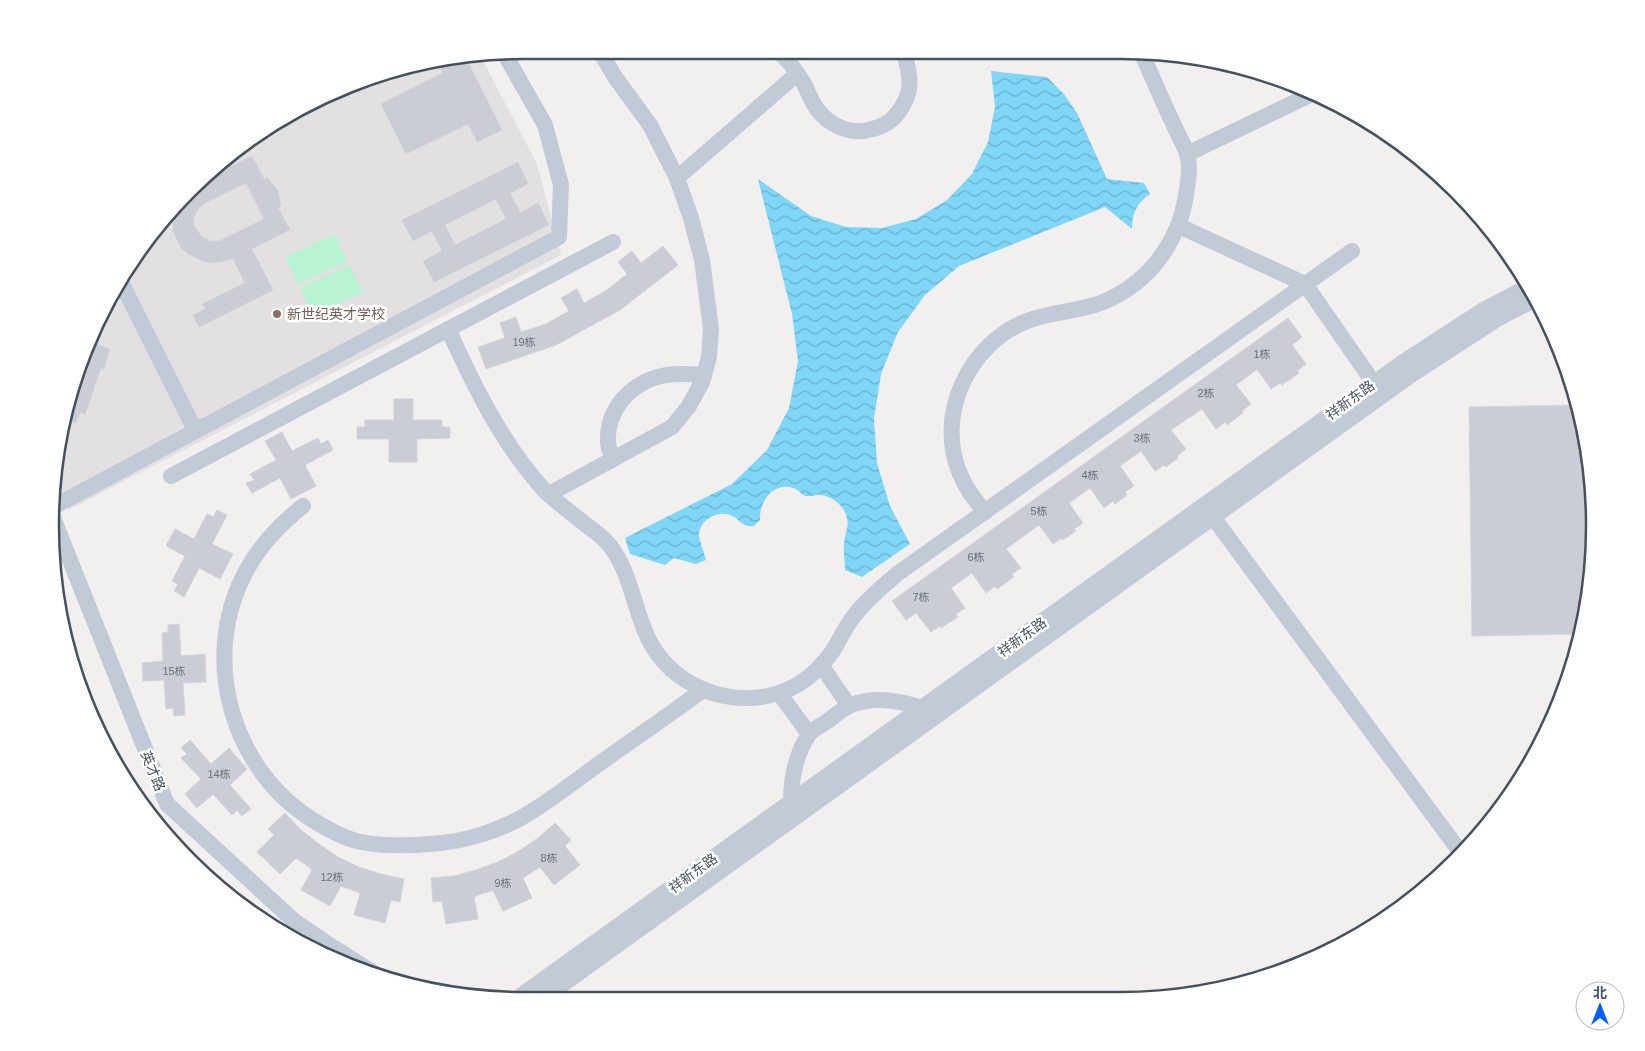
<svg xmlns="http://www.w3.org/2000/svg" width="1645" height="1051" font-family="Arial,'Noto Sans SC',sans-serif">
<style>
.education{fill:#e3e0e1}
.pitch{fill:#b8f4d4}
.water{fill:url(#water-waves)}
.building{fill:#cbcdd5;stroke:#d2d4dc;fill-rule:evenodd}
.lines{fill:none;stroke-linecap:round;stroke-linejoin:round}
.minor{stroke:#c1cad6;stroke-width:16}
.education-dot{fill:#8d6e63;stroke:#fff;stroke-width:2}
.labels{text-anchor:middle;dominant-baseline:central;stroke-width:5;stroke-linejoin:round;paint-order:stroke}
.number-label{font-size:11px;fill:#66707c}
.education-label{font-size:14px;fill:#785e54;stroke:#fff;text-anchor:start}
.street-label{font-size:14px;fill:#45515f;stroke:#fff}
.rim{fill:none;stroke:#45515f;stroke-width:2.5}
</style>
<defs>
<pattern id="water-waves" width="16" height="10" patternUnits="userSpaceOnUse" patternTransform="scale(1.25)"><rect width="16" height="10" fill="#80d6f7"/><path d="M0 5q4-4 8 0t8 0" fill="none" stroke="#6bb0cb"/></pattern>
</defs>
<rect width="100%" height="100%" fill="#f2efef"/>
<path class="education" d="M481,57L537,164L561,255L68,510L56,489L75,372L148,236L261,130L373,75Z"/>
<g class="pitch">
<path d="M335,234L348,261L298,284L285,257Z"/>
<path d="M350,265L363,292L313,315L300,288Z"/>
</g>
<path class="water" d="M991,71L1047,77L1064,94L1077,113L1107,179L1144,183L1150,194C1137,203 1132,213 1132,229L1105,207L959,266L925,295L898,332L881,374L874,418L877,463L890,506L910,544L862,577L845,570C845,561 843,551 844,543C845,531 851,525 845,512C841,504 831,496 821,495C817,494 811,497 806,496C802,495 799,491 796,489C775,480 759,500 760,520L754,526C740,527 741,519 730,515C717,510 701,520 699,533C698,538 705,554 706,560L696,564L674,558L665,565L630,554L625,538L732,484L767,450L789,408L798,361L792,314L758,179L811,216L846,227L882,228L916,219L947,200L972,174L988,142L995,107Z"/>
<g class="building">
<path d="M467,60L502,130L477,142L468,124L406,154L381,104L443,73L438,64Z"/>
<path d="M252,156L264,179L267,177L278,190L281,206L278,208L290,230L252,249L273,290L199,327L193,315L205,309L202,304L245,283L233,259L214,263L205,262L188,254L181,248L173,231V213L213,175ZM246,183L264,219L219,241H210L202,237L194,226V217L198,209L205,203Z"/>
<path d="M518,162L528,184L510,193L520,213L538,203L549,225L434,282L423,261L442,251L432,231L413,241L402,220ZM496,199L506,219L455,245L445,225Z"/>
<path d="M663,246L678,265L620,310L556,345L486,369L478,347L505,338L500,323L516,317L521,332L546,324L569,311L561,298L577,289L584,303L607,290L627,274L618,262L632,251L641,263Z"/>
<path d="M1288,318L1302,337L1292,345L1306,364L1297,371L1299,373L1282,385L1280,383L1271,389L1257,369L1247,377L1236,385L1251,404L1242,411L1243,413L1227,425L1225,422L1216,429L1202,409L1191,417V416L1171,430L1186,449L1177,456L1178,458L1166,467L1164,465L1155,471L1141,451L1120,466L1134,486L1125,492L1127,495L1115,504L1113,501L1104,508L1090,488L1069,503L1083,523L1074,529L1076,531L1063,540L1062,538L1053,544L1039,525L1006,549L1021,568L1012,574L1014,577L997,589L995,586L986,593L972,573L951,588L965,608L956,614L958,617L941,628L940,626L931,632L916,613L906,620L892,601Z"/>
<path d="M91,342L110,349L104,369L101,368L85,414L80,412L76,423L67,420L71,397L74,398L87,360L82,359Z"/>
<path d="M394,399H413V420H442V427H450V438L417,439V462H389V439H357V427H365V420H394Z"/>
<path d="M1577,405L1591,464L1594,557L1581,634L1472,636L1469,407Z"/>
<path d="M282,432L292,451L318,438L321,444L328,440L333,450L305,465L316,486L291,499L280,478L252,493L246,483L254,480L250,474L276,460L265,441Z"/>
<path d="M217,510L227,515L212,544L233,554L220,579L199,568L184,597L174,591L178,584L172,581L185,556L166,546L175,529L194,539L207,514L213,517Z"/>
<path d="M179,624L181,656L205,654L206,682L183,683L185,715L174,716L173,708L166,709L164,680L143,681L142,663L163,661L162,633L168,632V625Z"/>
<path d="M190,740L211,764L229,748L247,769L230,785L251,809L242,816L237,810L232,815L213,794L197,808L185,794L201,779L181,758L187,754L181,748Z"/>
<path d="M285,813L301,830L319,844L338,857L359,867L381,874L404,879L400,902L391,900L385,923L354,915L360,893L341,886L330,906L301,890L312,870L305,864L296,858L280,874L257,852L274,835L268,829Z"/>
<path d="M555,823L571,840L565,846L580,865L554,885L540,867L523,878L532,898L503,911L493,891L483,893L474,897L478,919L446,924L442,901L433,902L431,878L454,876L476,870L498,862L519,851L538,838Z"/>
</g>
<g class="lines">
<g class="minor">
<path d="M779,52C787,59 797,72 803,82C808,91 811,101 817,109C828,124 849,135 868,130C879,128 890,123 897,114C914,93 911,77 904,52"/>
<path d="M1187,154L1314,93"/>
<path d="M677,178L797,74"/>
<path d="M1179,226L1305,284L1380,392"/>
<path d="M122,284L195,430"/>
<path d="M448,329C474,386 502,444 545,491C556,501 568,511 580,520C591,529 603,536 611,547C631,574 634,609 648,638C671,686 729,709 779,693C801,686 819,670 832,652C840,640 845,627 854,616C866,600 882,587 897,574L1352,251"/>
<path d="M612,460C611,454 608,447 608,441C607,407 633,381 666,375C679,373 691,374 704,375"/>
<path d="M171,476L613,242"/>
<path d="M549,494L672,427L689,406L702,382L709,357L711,329L702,260L691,218L677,178L650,125L615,77L599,50"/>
<path d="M303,506C279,525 259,546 245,573C199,660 233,773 316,822C330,830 345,839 361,842C383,846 408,846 430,844C465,842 504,830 534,810C556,796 578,779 600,763C634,739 669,715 703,690"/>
<path d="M53,507L559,237L561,185L545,125L504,53"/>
<path d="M1207,509L1461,853"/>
<path d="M985,512C975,500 966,489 960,474C935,416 968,344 1027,321C1055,310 1087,312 1114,297C1156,275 1182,234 1187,188C1189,178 1190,164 1187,154C1184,144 1177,133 1173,123C1162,100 1152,77 1142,54"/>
<path d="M52,515L167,804L293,920L331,946L374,973"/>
<path d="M821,665L849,706"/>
<path d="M779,693L809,734"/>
<path d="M791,802C791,779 795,756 808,736C812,729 822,725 829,720C836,715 843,708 851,705C874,696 899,700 922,708"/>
<path d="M519,997L1402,363L1485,309L1530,286"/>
<path d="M545,997L1411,375L1497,319L1536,299"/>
</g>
</g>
<circle class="education-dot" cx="277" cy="314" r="5"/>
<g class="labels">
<g class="number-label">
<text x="524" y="342">19栋</text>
<text x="1262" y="354">1栋</text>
<text x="1206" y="393">2栋</text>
<text x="1142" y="438">3栋</text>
<text x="1090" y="475">4栋</text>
<text x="1039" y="511">5栋</text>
<text x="976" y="557">6栋</text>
<text x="921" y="597">7栋</text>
<text x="174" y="671">15栋</text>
<text x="219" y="774">14栋</text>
<text x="549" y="858">8栋</text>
<text x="332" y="877">12栋</text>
<text x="503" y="883">9栋</text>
</g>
<g class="education-label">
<text x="287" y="314">新世纪英才学校</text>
</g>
<g class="street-label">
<text transform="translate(1350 400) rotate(-36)">祥新东路</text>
<text transform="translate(1022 637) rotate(-36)">祥新东路</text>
<text transform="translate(153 771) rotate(68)">英才路</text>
<text transform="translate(693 873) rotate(-36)">祥新东路</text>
</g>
</g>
<path d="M0 0H1645V1051H0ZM525 59H1120A466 466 0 0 1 1586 525V526A466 466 0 0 1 1120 992H525A466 466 0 0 1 59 526V525A466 466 0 0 1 525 59Z" fill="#fff" fill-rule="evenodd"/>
<path class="rim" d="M525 59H1120A466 466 0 0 1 1586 525V526A466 466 0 0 1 1120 992H525A466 466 0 0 1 59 526V525A466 466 0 0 1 525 59Z"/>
<g transform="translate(1600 1006)"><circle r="24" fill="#ffffff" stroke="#b5b9bf"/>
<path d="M0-4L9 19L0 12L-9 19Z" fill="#035df8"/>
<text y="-8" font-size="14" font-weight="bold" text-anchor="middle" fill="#45515f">北</text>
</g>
</svg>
